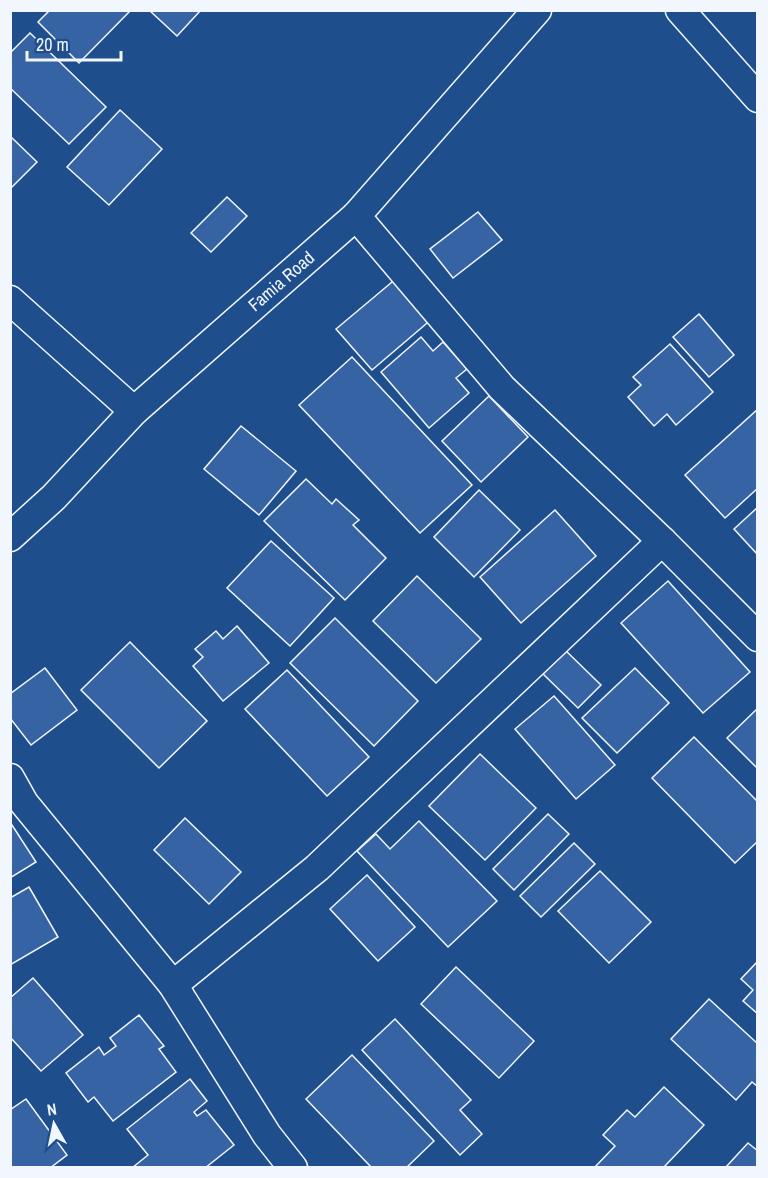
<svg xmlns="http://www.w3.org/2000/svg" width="768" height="1178" font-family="'Archivo Narrow',sans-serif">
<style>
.building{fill:#3563a3;stroke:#f2f6ff;stroke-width:1.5}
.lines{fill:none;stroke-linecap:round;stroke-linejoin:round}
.minor-casing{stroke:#f2f6ff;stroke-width:31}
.minor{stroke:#1f4e8c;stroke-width:28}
.labels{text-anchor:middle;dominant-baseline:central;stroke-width:4.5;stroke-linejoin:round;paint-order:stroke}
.street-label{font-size:18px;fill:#f2f6ff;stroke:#1f4e8c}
</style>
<rect width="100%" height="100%" fill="#1f4e8c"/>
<g class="building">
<path d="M50,10H131L79,63L38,22Z"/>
<path d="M149,10H201L177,36Z"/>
<path d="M30,33L106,107L69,144L10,88V53Z"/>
<path d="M120,110L162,149L109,205L67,167Z"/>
<path d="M10,136L37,162L10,189Z"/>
<path d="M227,197L247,216L211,252L191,233Z"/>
<path d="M478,212L502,240L453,278L430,249Z"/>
<path d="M398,277L433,318L372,370L336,329Z"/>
<path d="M699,314L734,355L709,377L673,337Z"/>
<path d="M421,337L433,351L443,342L467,369L456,378L469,393L429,428L381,372Z"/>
<path d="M670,344L713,392L676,425L667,414L654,426L628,397L641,385L633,377Z"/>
<path d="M352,357L472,485L420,533L299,405Z"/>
<path d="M489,396L528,437L481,482L442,441Z"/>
<path d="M758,409V488L725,518L685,475Z"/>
<path d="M241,426L296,471L259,515L204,469Z"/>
<path d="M306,479L332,504L336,499L359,520L353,525L386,558L345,600L264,521Z"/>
<path d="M479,490L520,530L474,577L434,537Z"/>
<path d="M758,507V555L734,529Z"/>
<path d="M555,510L596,556L521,623L480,577Z"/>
<path d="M271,541L334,598L290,646L227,588Z"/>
<path d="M417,576L481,639L436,683L373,621Z"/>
<path d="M668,581L750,672L703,713L621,623Z"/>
<path d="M335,618L418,701L374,746L290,663Z"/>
<path d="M237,626L269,663L223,701L193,666L203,657L195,649L216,631L223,639Z"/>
<path d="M130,642L207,721L159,768L81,690Z"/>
<path d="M563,648L601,685L578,708L540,671Z"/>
<path d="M45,668L77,710L31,745L10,718V694Z"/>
<path d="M635,668L669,703L617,753L582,718Z"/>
<path d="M287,670L369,757L327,796L245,709Z"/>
<path d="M554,696L615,765L576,799L515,729Z"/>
<path d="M758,708V769L727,738Z"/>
<path d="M694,737L758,802V841L735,863L652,778Z"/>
<path d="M480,754L536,808L485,860L429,806Z"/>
<path d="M548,814L569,834L514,890L493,869Z"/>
<path d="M185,818L241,872L209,904L154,850Z"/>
<path d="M419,821L497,901L448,947L357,851L376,834L390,849Z"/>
<path d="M10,822L36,862L10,878Z"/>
<path d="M574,843L595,864L541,917L520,896Z"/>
<path d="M600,871L651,922L609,963L558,911Z"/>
<path d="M367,875L415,927L378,961L330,909Z"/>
<path d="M29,887L58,937L10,965V898Z"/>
<path d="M758,961V1014L743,1001L753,990L741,979Z"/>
<path d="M456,967L534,1041L499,1078L421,1004Z"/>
<path d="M33,978L83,1035L41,1071L10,1037V998Z"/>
<path d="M709,999L758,1044V1087L752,1082L736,1100L671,1039Z"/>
<path d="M139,1015L164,1046L159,1049L176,1072L113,1121L94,1097L88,1102L66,1073L99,1047L104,1055L116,1046L110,1038Z"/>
<path d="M395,1019L471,1100L460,1110L482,1134L460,1155L362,1050Z"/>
<path d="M352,1055L434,1141L406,1168H372L306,1099Z"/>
<path d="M190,1079L207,1101L194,1112L197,1116L206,1110L234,1145L205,1168H132L148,1155L127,1129Z"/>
<path d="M664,1087L704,1125L663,1168H594L615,1146L603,1135L627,1110L635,1117Z"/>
<path d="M26,1099L67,1155L50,1168H10V1110Z"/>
<path d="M748,1143L758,1151V1168H725Z"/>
</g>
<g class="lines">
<defs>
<g id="minor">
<path d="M680,10L758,98"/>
<path d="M356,216L502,388L662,541L758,637"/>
<path d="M10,300L134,411"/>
<path d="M10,537L54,497L134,411L356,216L537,10"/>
<path d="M10,778L24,803L173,985L267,1135L293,1168"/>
<path d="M173,985L317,868L662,541"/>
</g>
</defs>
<use href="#minor" class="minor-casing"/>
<use href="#minor" class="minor"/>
</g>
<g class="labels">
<g class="street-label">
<text transform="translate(281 281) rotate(-41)">Famia Road</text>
</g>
</g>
<rect width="768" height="1178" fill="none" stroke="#f2f6ff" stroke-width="24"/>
<g transform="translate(54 1124) rotate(351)" stroke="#1f4e8c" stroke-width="4.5" paint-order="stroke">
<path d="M0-4.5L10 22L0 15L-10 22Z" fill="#f2f6ff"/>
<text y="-9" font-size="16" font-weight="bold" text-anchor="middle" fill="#f2f6ff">N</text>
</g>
<path d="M27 51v9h94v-9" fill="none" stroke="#f2f6ff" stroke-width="3"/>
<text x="36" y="51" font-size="18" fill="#f2f6ff" stroke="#1f4e8c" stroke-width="4.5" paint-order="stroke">20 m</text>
</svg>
